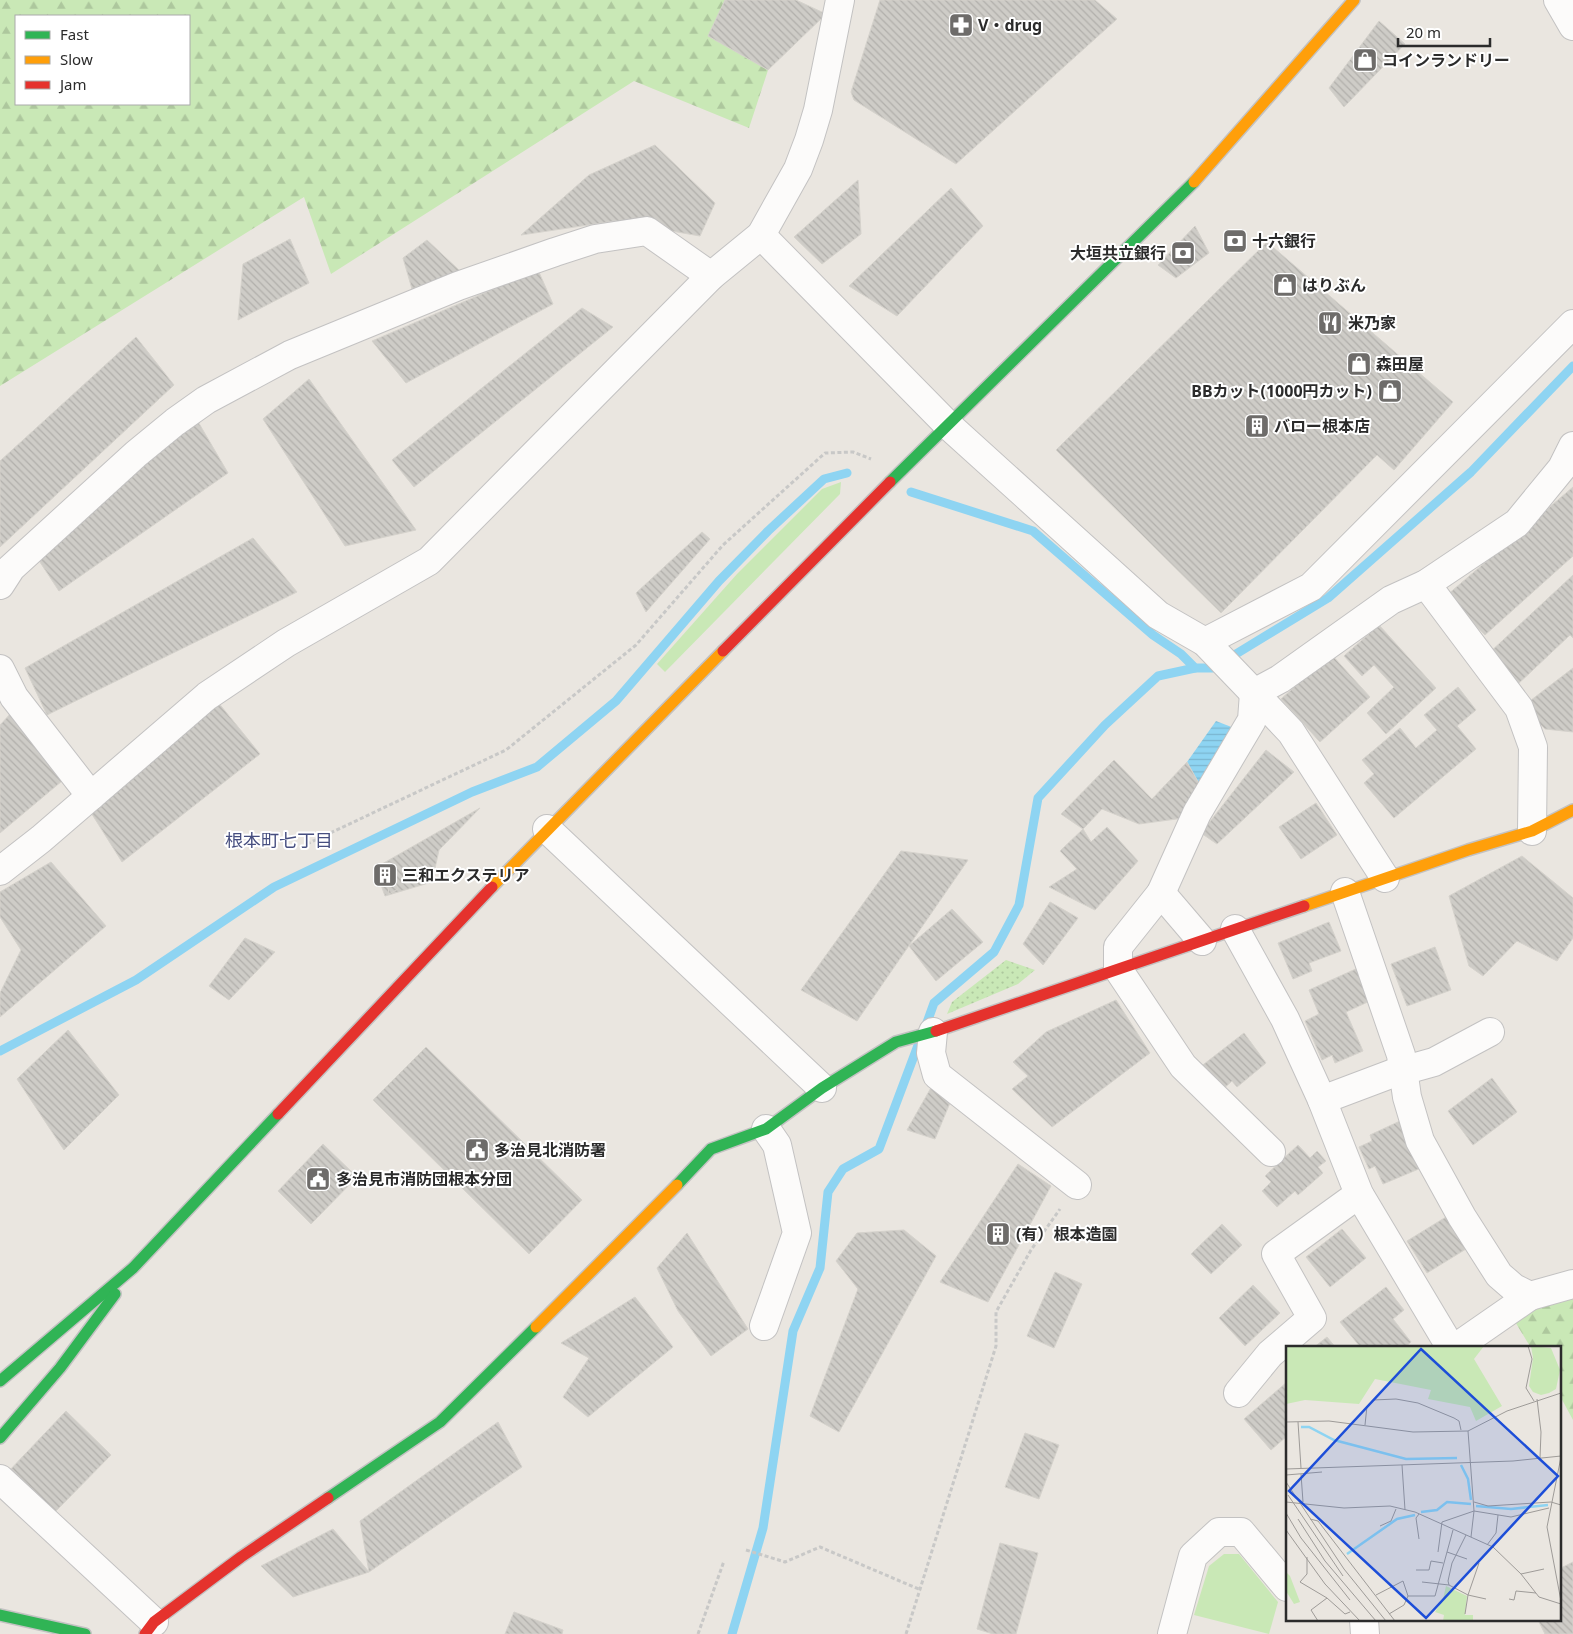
<svg xmlns="http://www.w3.org/2000/svg" width="1573" height="1634" font-family="'Noto Sans','Noto Sans JP',sans-serif">
<style>
.grass{fill:#c9e8b6}
.forest{fill:url(#forest-firs);fill-rule:evenodd}
.garden{fill:url(#garden-dots)}
.water{fill:url(#water-rules)}
.lines{fill:none;stroke-linecap:round;stroke-linejoin:round}
.stream{stroke:#8ed4f2;stroke-width:9}
.building{fill:url(#building-back-hatch);stroke:#d5d2cc}
.street-casing{stroke:#c3c2c2;stroke-width:30}
.fast-casing{stroke:#c3c2c2;stroke-width:14}
.slow-casing{stroke:#c3c2c2;stroke-width:14}
.jam-casing{stroke:#c3c2c2;stroke-width:14}
.path{stroke:#c8c8c7;stroke-width:3;stroke-dasharray:4 2.5;stroke-linecap:butt}
.street{stroke:#fcfbfa;stroke-width:28}
.fast{stroke:#30b455;stroke-width:11}
.slow{stroke:#ff9f0a;stroke-width:11}
.jam{stroke:#e5322d;stroke-width:11}
.labels{text-anchor:middle;dominant-baseline:central;stroke-width:4;stroke-linejoin:round;paint-order:stroke}
.poi-label{font-size:16px;font-weight:bold;fill:#2b2b2b;stroke:#fff;text-anchor:start}
.neighbourhood-label{font-size:18px;fill:#474f80;stroke:#fff}
.inset-river{fill:none;stroke:#8ed4f2;stroke-width:2.5}
.inset-road{fill:none;stroke:#9e9b98;stroke-width:1}
.view{fill:#1d4ed8;fill-opacity:0.15;stroke:#1d4ed8;stroke-width:2.5}
.inset-edge{fill:none;stroke:#2b2b2b;stroke-width:2.5}
</style>
<defs>
<pattern id="forest-firs" width="22" height="20" patternUnits="userSpaceOnUse" patternTransform="scale(1.25)"><rect width="22" height="20" fill="#c9e8b6"/><path d="M5 1l3.5 6h-7zM16 11l3.5 6h-7z" fill="#adc79d"/></pattern>
<pattern id="garden-dots" width="8" height="8" patternUnits="userSpaceOnUse" patternTransform="scale(1.25)"><rect width="8" height="8" fill="#c9e8b6"/><path d="M2 2h.1M6 6h.1" fill="none" stroke="#adc79d" stroke-width="1.8" stroke-linecap="round"/></pattern>
<pattern id="water-rules" width="6" height="5" patternUnits="userSpaceOnUse" patternTransform="scale(1.25)"><rect width="6" height="5" fill="#8ed4f2"/><path d="M0 2.5h6" fill="none" stroke="#7bb6d0"/></pattern>
<pattern id="building-back-hatch" width="6" height="6" patternUnits="userSpaceOnUse" patternTransform="scale(1.25)"><rect width="6" height="6" fill="#ceccc7"/><path d="M-1 5l2 2M0 0l6 6M5-1l2 2" fill="none" stroke="#b1afab"/></pattern>
</defs>
<rect width="100%" height="100%" fill="#eae6e0"/>
<g class="grass">
<path d="M841,482L840,494L665,672L657,664L737,574L822,489Z"/>
<path d="M1224,1554H1239L1278,1602L1269,1634L1194,1615L1209,1566Z"/>
</g>
<g class="forest">
<path d="M0,0H791L749,128L634,81L331,274L304,197L0,386ZM16,16H189V104H16Z"/>
<path d="M1573,1291V1420L1559,1394V1348H1531L1514,1320L1557,1294Z"/>
</g>
<path class="garden" d="M1006,960L1035,970L1018,984L947,1014L952,1002Z"/>
<path class="water" d="M1216,721L1234,728L1201,787L1187,762Z"/>
<g class="lines">
<g class="stream">
<path d="M911,492L1033,531L1153,635L1181,654L1195,668H1213L1328,598L1471,472L1573,366"/>
<path d="M925,1028L934,1003L994,952L1019,905L1038,798L1105,725L1158,676L1195,668"/>
<path d="M0,1051L136,980L274,887L472,792L537,767L616,701L719,581L768,531L824,479L847,473"/>
<path d="M732,1634L763,1528L793,1331L820,1268L828,1192L843,1169L879,1149L920,1040"/>
</g>
</g>
<g class="building">
<path d="M725,0H796L826,14L768,70L708,36Z"/>
<path d="M880,0H1095L1117,19L956,164L854,100L851,92Z"/>
<path d="M1379,21L1405,44L1344,107L1329,88Z"/>
<path d="M655,145L715,203L700,236L615,221L521,235L589,175Z"/>
<path d="M858,180L861,234L822,264L794,237Z"/>
<path d="M951,188L983,226L897,316L849,286Z"/>
<path d="M1195,226L1209,253L1176,278L1158,265Z"/>
<path d="M290,239L309,283L238,320L243,264Z"/>
<path d="M427,240L460,271L412,289L403,258Z"/>
<path d="M1267,242L1453,402L1394,470L1377,455L1221,613L1056,450Z"/>
<path d="M538,270L553,304L406,383L372,341Z"/>
<path d="M582,308L613,327L414,487L392,460Z"/>
<path d="M136,337L174,385L0,547V461Z"/>
<path d="M309,379L416,530L345,546L263,419Z"/>
<path d="M197,420L228,473L59,591L34,553Z"/>
<path d="M1573,487V556L1485,635L1446,596Z"/>
<path d="M702,532L710,539L646,612L636,593Z"/>
<path d="M253,538L297,592L47,715L25,668Z"/>
<path d="M1573,575V638L1570,635L1517,685L1488,654Z"/>
<path d="M1379,625L1436,688L1386,734L1367,713L1394,687L1374,665L1362,676L1344,656Z"/>
<path d="M1331,654L1370,697L1320,742L1281,699Z"/>
<path d="M1573,668V732L1545,729L1522,707Z"/>
<path d="M1458,687L1476,710L1457,726L1476,749L1394,818L1364,783L1374,774L1362,760L1400,728L1416,748L1437,730L1424,715Z"/>
<path d="M217,701L260,754L122,862L90,811Z"/>
<path d="M13,711L62,781L0,833V725Z"/>
<path d="M1266,750L1294,772L1217,844L1201,833Z"/>
<path d="M1114,760L1152,799L1187,762L1201,787L1184,818L1139,824L1102,809L1083,829L1061,814Z"/>
<path d="M1316,803L1337,835L1301,859L1279,827Z"/>
<path d="M480,808L439,850L432,882L385,896L375,868Z"/>
<path d="M1107,827L1138,861L1095,910L1049,887L1077,869L1060,851L1083,829L1091,842Z"/>
<path d="M901,851L968,860L857,1021L801,990Z"/>
<path d="M1522,856L1573,898V938L1557,961L1517,941L1483,976L1469,966L1449,896Z"/>
<path d="M51,862L106,926L0,1017V993L21,950L0,917V892Z"/>
<path d="M390,862L394,871L383,880L380,869Z"/>
<path d="M425,867L427,874L418,882L414,876Z"/>
<path d="M396,884L398,889L389,894L388,887Z"/>
<path d="M1050,902L1078,918L1043,965L1023,944Z"/>
<path d="M952,909L983,942L936,981L909,946Z"/>
<path d="M1329,922L1341,951L1309,963L1312,971L1293,979L1278,943Z"/>
<path d="M245,938L275,952L229,1000L209,986Z"/>
<path d="M1435,947L1451,990L1407,1006L1391,964Z"/>
<path d="M1358,968L1372,1000L1346,1012L1363,1051L1335,1063L1332,1055L1322,1060L1305,1021L1319,1014L1309,990Z"/>
<path d="M1116,1000L1150,1053L1052,1127L1012,1089L1028,1076L1013,1062L1046,1032Z"/>
<path d="M68,1030L119,1095L64,1150L17,1079Z"/>
<path d="M1244,1033L1266,1063L1237,1087L1232,1081L1222,1090L1199,1068Z"/>
<path d="M426,1047L582,1200L529,1254L373,1100Z"/>
<path d="M1492,1078L1517,1112L1473,1145L1448,1111Z"/>
<path d="M932,1086L952,1098L935,1139L907,1130Z"/>
<path d="M1400,1121L1421,1168L1383,1184L1375,1166L1369,1169L1359,1147L1372,1141L1370,1135Z"/>
<path d="M323,1144L357,1177L311,1224L278,1191Z"/>
<path d="M1298,1145L1310,1158L1317,1151L1326,1161L1318,1167L1323,1173L1298,1195L1295,1191L1277,1207L1262,1191L1271,1182L1265,1176Z"/>
<path d="M1018,1164L1051,1186L988,1302L940,1282Z"/>
<path d="M1446,1217L1466,1249L1427,1273L1407,1241Z"/>
<path d="M1222,1224L1242,1245L1211,1274L1191,1254Z"/>
<path d="M1342,1229L1366,1258L1330,1287L1306,1257Z"/>
<path d="M904,1230L936,1256L839,1432L810,1416L858,1289L836,1261L857,1233Z"/>
<path d="M687,1233L748,1329L711,1356L678,1311L657,1268Z"/>
<path d="M1055,1272L1082,1284L1054,1348L1027,1336Z"/>
<path d="M1253,1285L1280,1313L1245,1346L1219,1318Z"/>
<path d="M1386,1287L1404,1310L1393,1319L1411,1342L1404,1348H1361L1340,1322Z"/>
<path d="M635,1297L673,1347L588,1417L563,1397L589,1358L561,1343Z"/>
<path d="M1327,1337L1336,1348H1313Z"/>
<path d="M1287,1382V1436L1271,1450L1244,1419Z"/>
<path d="M66,1411L111,1455L52,1515L8,1472Z"/>
<path d="M498,1422L522,1467L369,1572L360,1521Z"/>
<path d="M1025,1433L1059,1445L1039,1499L1005,1487Z"/>
<path d="M333,1529L369,1572L293,1597L261,1566Z"/>
<path d="M1000,1543L1038,1553L1016,1634H993L977,1629Z"/>
<path d="M1573,1562V1634H1545L1538,1620H1559V1569Z"/>
<path d="M514,1612L563,1630L562,1634H505Z"/>
</g>
<g class="lines">
<defs>
<g id="street">
<path d="M1558,0L1573,26"/>
<path d="M761,235L949,426L1158,615L1205,642L1254,693L1291,732L1385,878"/>
<path d="M1426,584L1519,708L1533,747L1532,831"/>
<path d="M0,585L11,568L136,454L175,422L206,400L290,355L458,286L555,252L595,239L647,231L711,276"/>
<path d="M1205,642L1311,587L1573,324"/>
<path d="M0,669L14,697L91,796"/>
<path d="M547,829L822,1088"/>
<path d="M0,871L41,839L207,696L286,643L429,561L711,276L761,235L798,169L809,140L818,110L840,0"/>
<path d="M1345,892L1401,1055L1407,1097L1420,1141L1462,1217L1499,1275L1514,1288L1530,1296L1573,1284"/>
<path d="M1161,893L1202,941"/>
<path d="M1235,929L1285,1019L1322,1100L1359,1194L1451,1348"/>
<path d="M933,1032L931,1053L937,1075L1077,1185"/>
<path d="M1322,1100L1391,1074L1434,1062L1490,1032"/>
<path d="M1271,1152L1183,1066L1118,969V947L1161,893L1197,813L1252,720L1254,693L1280,679L1391,600L1426,584L1517,523L1562,468L1573,446"/>
<path d="M764,1326L797,1233L777,1145L766,1129"/>
<path d="M1455,1348L1530,1296"/>
<path d="M1238,1393L1270,1354L1312,1318L1276,1254L1359,1194"/>
<path d="M0,1479L154,1622"/>
<path d="M1364,1620L1365,1634"/>
<path d="M1172,1634L1193,1556L1219,1532H1241L1287,1587"/>
</g>
<g id="fast">
<path d="M890,482L1194,182"/>
<path d="M677,1185L711,1149L766,1129L822,1088L896,1042L936,1031"/>
<path d="M0,1381L133,1268L278,1114"/>
<path d="M0,1438L60,1368L115,1294"/>
<path d="M328,1498L440,1422L536,1327"/>
<path d="M0,1615L85,1634"/>
</g>
<g id="slow">
<path d="M1194,182L1354,0"/>
<path d="M492,887L723,651"/>
<path d="M1304,906L1468,850L1532,831L1573,810"/>
<path d="M536,1327L677,1185"/>
</g>
<g id="jam">
<path d="M723,651L890,482"/>
<path d="M936,1031L1304,906"/>
<path d="M278,1114L492,887"/>
<path d="M145,1634L154,1622L241,1557L328,1498"/>
</g>
</defs>
<use href="#street" class="street-casing"/>
<use href="#fast" class="fast-casing"/>
<use href="#slow" class="slow-casing"/>
<use href="#jam" class="jam-casing"/>
<g class="path">
<path d="M307,844L506,750L636,645L723,545L825,453L853,452L871,459"/>
<path d="M746,1550L785,1562L820,1547L921,1590"/>
<path d="M698,1634L724,1561"/>
<path d="M906,1634L996,1346V1312L1031,1250L1060,1209"/>
</g>
<use href="#street" class="street"/>
<use href="#fast" class="fast"/>
<use href="#slow" class="slow"/>
<use href="#jam" class="jam"/>
</g>
<defs>
<symbol id="pharmacy-square" viewBox="-11 -11 22 22"><rect x="-9" y="-9" width="18" height="18" rx="4" fill="#6e6c6a" stroke="#fff"/><path d="M-2-6h4v4h4v4h-4v4h-4v-4h-4v-4h4Z" fill="#fff"/></symbol>
<symbol id="shop-square" viewBox="-11 -11 22 22"><rect x="-9" y="-9" width="18" height="18" rx="4" fill="#6e6c6a" stroke="#fff"/><path d="M-5-2.5h2.3a2.7 3.5 0 0 1 5.4 0H5L5.5 6h-11ZM-1.5-2.5h3a1.5 2.3 0 0 0-3 0Z" fill="#fff"/></symbol>
<symbol id="bank-square" viewBox="-11 -11 22 22"><rect x="-9" y="-9" width="18" height="18" rx="4" fill="#6e6c6a" stroke="#fff"/><path d="M-6-4H6V4H-6ZM0-2.3a2.3 2.3 0 1 0 0 4.6a2.3 2.3 0 1 0 0-4.6Z" fill="#fff"/></symbol>
<symbol id="restaurant-square" viewBox="-11 -11 22 22"><rect x="-9" y="-9" width="18" height="18" rx="4" fill="#6e6c6a" stroke="#fff"/><path d="M-5-6h1v4h1v-4h1v4h1v-4h1v5L-1.5 .5V6h-2V.5L-5-1ZM5-6V6H3V1.5H1.5Q1.5-4 5-6Z" fill="#fff"/></symbol>
<symbol id="building-square" viewBox="-11 -11 22 22"><rect x="-9" y="-9" width="18" height="18" rx="4" fill="#6e6c6a" stroke="#fff"/><path d="M-4-6H4V6H1V3H-1V6H-4ZM-2.5-4.3h1.7v1.8h-1.7ZM.8-4.3h1.7v1.8H.8ZM-2.5-1h1.7V.8h-1.7ZM.8-1h1.7V.8H.8Z" fill="#fff"/></symbol>
<symbol id="civic-square" viewBox="-11 -11 22 22"><rect x="-9" y="-9" width="18" height="18" rx="4" fill="#6e6c6a" stroke="#fff"/><path d="M-.6-6.5H3V-4.5H.6V-3L4-1V1h2V6H-6V1h2V-1L-.6-3ZM-1.2 2.5V6h2.4V2.5Z" fill="#fff"/></symbol>
</defs>
<g fill-rule="evenodd">
<use href="#pharmacy-square" x="947" y="11" width="28" height="28"/>
<use href="#shop-square" x="1351" y="46" width="28" height="28"/>
<use href="#bank-square" x="1221" y="227" width="28" height="28"/>
<use href="#bank-square" x="1169" y="239" width="28" height="28"/>
<use href="#shop-square" x="1271" y="271" width="28" height="28"/>
<use href="#restaurant-square" x="1316" y="309" width="28" height="28"/>
<use href="#shop-square" x="1345" y="350" width="28" height="28"/>
<use href="#shop-square" x="1376" y="377" width="28" height="28"/>
<use href="#building-square" x="1243" y="412" width="28" height="28"/>
<use href="#building-square" x="371" y="861" width="28" height="28"/>
<use href="#civic-square" x="463" y="1136" width="28" height="28"/>
<use href="#civic-square" x="304" y="1165" width="28" height="28"/>
<use href="#building-square" x="984" y="1220" width="28" height="28"/>
</g>
<g class="labels">
<g class="poi-label">
<text x="978" y="25">V・drug</text>
<text x="1382" y="60">コインランドリー</text>
<text x="1252" y="241">十六銀行</text>
<text x="1166" y="253" text-anchor="end">大垣共立銀行</text>
<text x="1302" y="285">はりぶん</text>
<text x="1348" y="323">米乃家</text>
<text x="1376" y="364">森田屋</text>
<text x="1372" y="391" text-anchor="end">BBカット(1000円カット)</text>
<text x="1274" y="426">バロー根本店</text>
<text x="402" y="875">三和エクステリア</text>
<text x="494" y="1150">多治見北消防署</text>
<text x="336" y="1179">多治見市消防団根本分団</text>
<text x="1016" y="1234">(有）根本造園</text>
</g>
<g class="neighbourhood-label">
<text x="279" y="840">根本町七丁目</text>
</g>
</g>
<g transform="translate(1286 1346)">
<rect width="275" height="275" fill="#eae6e0"/>
<path d="M0,0H198L188,13L216,60L190,75L184,61L142,53L145,44L89,33L73,58L19,54L0,58ZM245,0L265,2L274,24L270,43L263,47L255,49L247,46L243,40L247,12ZM0,226L4,230L14,256L8,258L0,245ZM160,240L181,250L179,269H187V275H157L158,269L149,266L157,253Z" fill="#c9e8b6"/>
<path class="inset-river" d="M15,81H23L48,94L120,113L171,112M175,119L182,133L185,154M190,160L225,163L262,159M135,166L151,164L161,156L185,158M61,208L111,173L129,169"/>
<path class="inset-road" d="M242,0L246,13L240,42L248,55M251,53L255,86L254,112M0,76L43,75L127,86L182,85L221,65L275,47M12,76L15,122M79,79L81,60L87,54L110,53L132,57L168,72L173,75L175,84M182,85L188,165L185,191M275,111L261,181L275,255M116,119L119,164M0,123L227,115L275,110M15,128L17,156M0,129L36,126M0,136L58,223L100,275M2,149L57,230M0,156L58,162L104,160L129,166L207,201L235,228L253,251L275,258M188,156L202,160L265,156L275,159M0,167L15,192L64,254M133,168L130,172L133,193M12,173L39,215L90,275M24,173L32,175L109,275M94,180L105,175L110,163M0,184L39,238L74,275M201,199L210,187L212,169M152,206L156,176L188,165L225,171L263,162M161,206L181,213M21,211V228L14,236L41,252M193,217L182,249L200,253M130,224H143L145,215L157,217M235,228L258,223M136,236L163,239M90,249L117,235L122,250M223,253L228,254L230,245L250,247M103,268L118,259L122,250H149L167,184M179,268L182,249L163,239L162,235L166,217L180,189M32,275L25,264L41,252L59,268L64,266M200,275H221"/>
<path class="view" d="M135,3L272,130L140,272L3,145Z"/>
<rect width="275" height="275" class="inset-edge"/>
</g>
<rect x="15" y="15" width="175" height="90" fill="#ffffff" stroke="#aaaaaa"/>
<rect x="25" y="31" width="25" height="8" fill="#30b455" stroke="#aaaaaa"/>
<text x="60" y="40" font-size="15" fill="#2b2b2b">Fast</text>
<rect x="25" y="56" width="25" height="8" fill="#ff9f0a" stroke="#aaaaaa"/>
<text x="60" y="65" font-size="15" fill="#2b2b2b">Slow</text>
<rect x="25" y="81" width="25" height="8" fill="#e5322d" stroke="#aaaaaa"/>
<text x="60" y="90" font-size="15" fill="#2b2b2b">Jam</text>
<path d="M1398 38v8h92v-8" fill="none" stroke="#2b2b2b" stroke-width="2.5"/>
<text x="1406" y="38" font-size="15" fill="#2b2b2b" stroke="#ffffff" stroke-width="4" paint-order="stroke">20 m</text>
</svg>
